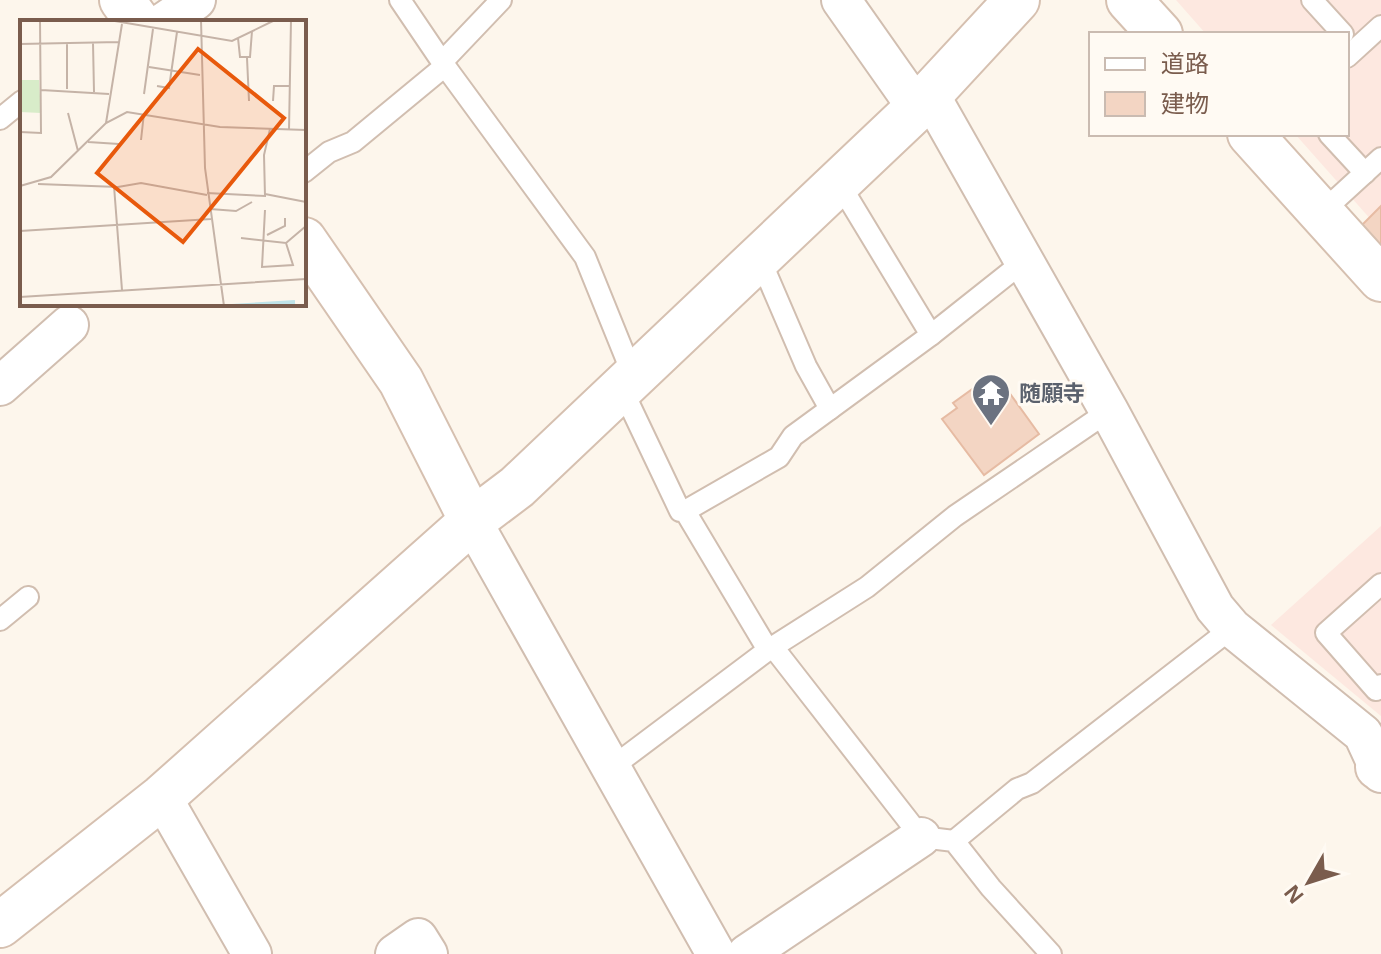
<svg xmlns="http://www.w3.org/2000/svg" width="1381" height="954" font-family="Arial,'Noto Sans JP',sans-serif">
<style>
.commercial{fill:#fde8e0}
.building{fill:#f3d5c3;stroke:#e6bba3;stroke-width:2}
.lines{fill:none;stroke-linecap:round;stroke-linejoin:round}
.lane-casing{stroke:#d1beb0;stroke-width:24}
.street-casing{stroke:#d1beb0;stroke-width:42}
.secondary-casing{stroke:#d6c0b0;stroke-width:48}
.lane{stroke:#fff;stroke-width:20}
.street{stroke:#fff;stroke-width:38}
.secondary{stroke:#fff;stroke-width:44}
.labels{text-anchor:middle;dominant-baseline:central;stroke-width:6;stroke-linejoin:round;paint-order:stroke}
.worship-label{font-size:22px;font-weight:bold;fill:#5b616d;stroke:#fffaf3;text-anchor:start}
.inset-river{fill:none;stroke:#bfe3e8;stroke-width:4}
.inset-road{fill:none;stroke:#c5b3a7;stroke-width:2}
.view{fill:#e8590c;fill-opacity:0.15;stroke:#e8590c;stroke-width:4}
.inset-edge{fill:none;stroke:#7a5c4d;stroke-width:4}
</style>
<rect width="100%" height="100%" fill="#fdf6ec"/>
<g class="commercial">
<path d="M1176,0H1381V231L1295,134H1347V34H1206Z"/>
<path d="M1381,526V716L1271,625Z"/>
</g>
<g class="building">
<path d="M1381,206V249L1360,227Z"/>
<path d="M998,377L1039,434L984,475L942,419L957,408L953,403L978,385L981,389Z"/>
</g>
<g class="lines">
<defs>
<g id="lane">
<path d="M400,0L442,62L585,257L634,378"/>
<path d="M1312,0L1343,34"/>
<path d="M1347,57L1381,26"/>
<path d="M442,62L501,0"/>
<path d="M0,119L22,101"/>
<path d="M1329,134L1365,173"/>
<path d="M304,172L329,152L353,142L445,66"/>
<path d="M839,183L931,335"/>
<path d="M1321,213L1381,158"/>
<path d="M760,259L806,366L830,409"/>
<path d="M622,389L680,511H685L768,650"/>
<path d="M685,511L779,457L793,436L931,335L1023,262"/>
<path d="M1381,584L1326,633L1376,690L1381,685"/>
<path d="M0,620L28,597"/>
<path d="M773,647L921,837L954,841L991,888L1051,954"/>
<path d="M611,768L768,650L867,587L955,516L1109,411"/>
<path d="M954,841L1017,789L1032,783L1232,628"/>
</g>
<g id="street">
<path d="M841,0L917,108"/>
<path d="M164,22L196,0"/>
<path d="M930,95L1109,411L1215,608L1232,628L1363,734L1381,773"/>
<path d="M0,386L69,325"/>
<path d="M472,521L716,954"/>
<path d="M162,797L252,954"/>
<path d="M395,954L418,938L428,954"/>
<path d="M747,954L921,837"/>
</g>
<g id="secondary">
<path d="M122,0L138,22"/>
<path d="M1129,0L1160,34"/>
<path d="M1250,134L1381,279"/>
<path d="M304,240L401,381L472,521"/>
<path d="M1378,767L1381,764"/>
<path d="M0,925L162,797L472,521L517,487L917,108L1017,0"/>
</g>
</defs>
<use href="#lane" class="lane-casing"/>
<use href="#street" class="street-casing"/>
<use href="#secondary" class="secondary-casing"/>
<use href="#lane" class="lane"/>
<use href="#street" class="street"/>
<use href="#secondary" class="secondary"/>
</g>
<defs>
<symbol id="temple-pin" viewBox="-11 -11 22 30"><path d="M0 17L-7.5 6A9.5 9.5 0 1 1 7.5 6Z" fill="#6b7280" stroke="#fffaf3"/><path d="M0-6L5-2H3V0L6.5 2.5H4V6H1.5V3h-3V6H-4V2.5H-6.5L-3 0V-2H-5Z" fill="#fff"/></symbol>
</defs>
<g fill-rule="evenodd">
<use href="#temple-pin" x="969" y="371" width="44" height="60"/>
</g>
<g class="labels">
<g class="worship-label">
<text x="1019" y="393">随願寺</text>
</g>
</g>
<g transform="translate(20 20)">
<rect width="286" height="286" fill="#fdf6ec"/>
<path d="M0,60H19L21,93L0,92Z" fill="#d8ecc9"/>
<path class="inset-river" d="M212,286L275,282"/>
<path class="inset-road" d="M89,0L212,21L255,0M181,0L185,148L204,286M218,18L220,37H230L232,11M73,23L74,72M0,24L99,22M47,24V69M227,38L229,81M129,47L180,55M137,66L149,68L157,12M21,70L89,74M124,74L133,9M253,81L254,66H269M48,93L58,131M86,103L102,4M269,110L271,0M0,112L21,113L20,0M121,120L124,93M68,122L99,124M18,164L98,167L121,163L187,175M0,166L31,157L86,103L107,92L200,107L286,110M0,166L1,134M94,166L102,270M187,173L245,176L244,135L250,109M245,174L286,182M190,189L216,191L232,182M245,190L242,247L273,245L266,223M0,211L191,199M247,215L265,206V198M221,218L266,223L286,206M0,277L286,259"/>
<path class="view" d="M178,29L264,98L163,222L77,153Z"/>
<rect width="286" height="286" class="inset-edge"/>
</g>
<rect x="1089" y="32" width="260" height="104" fill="#fffaf3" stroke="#cabbb1" stroke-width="2"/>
<rect x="1105" y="58" width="40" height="12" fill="#ffffff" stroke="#cabbb1" stroke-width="2"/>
<text x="1161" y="72" font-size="24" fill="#7a5c4d">道路</text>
<rect x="1105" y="92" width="40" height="24" fill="#f3d5c3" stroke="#cabbb1" stroke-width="2"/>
<text x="1161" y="112" font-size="24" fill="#7a5c4d">建物</text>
<g transform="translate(1309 882) rotate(231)" stroke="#fffaf3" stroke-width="6" paint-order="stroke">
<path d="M0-6L14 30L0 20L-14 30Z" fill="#7a5c4d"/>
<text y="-12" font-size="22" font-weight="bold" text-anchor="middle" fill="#7a5c4d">N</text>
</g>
</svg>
